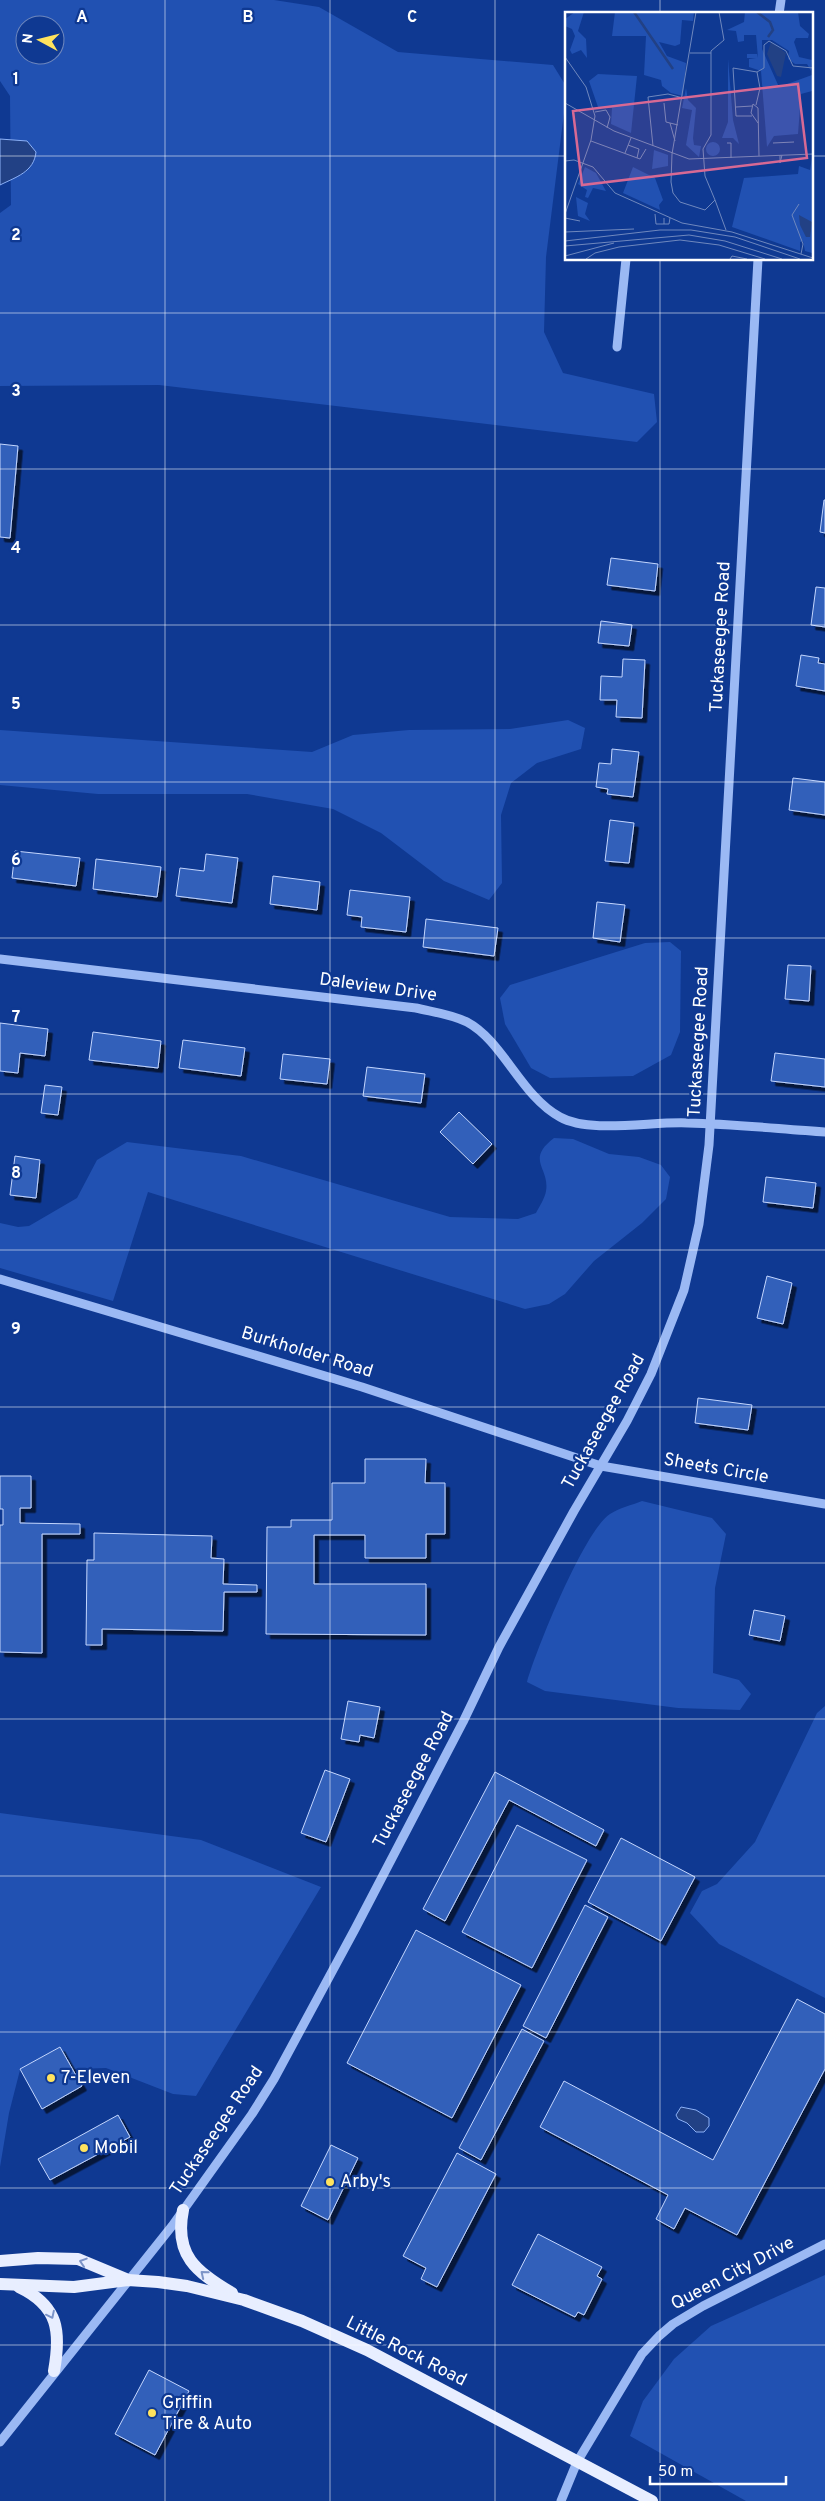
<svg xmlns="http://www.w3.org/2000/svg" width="825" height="2501" font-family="Overpass,sans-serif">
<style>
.green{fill:#2151b2;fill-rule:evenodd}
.water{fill:#224185;stroke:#8cb1f7}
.building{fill:#3360ba;stroke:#c3d6fe;filter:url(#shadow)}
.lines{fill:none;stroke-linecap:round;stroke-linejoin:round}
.minor{stroke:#9bb9f4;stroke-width:9}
.major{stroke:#e8eeff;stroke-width:12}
.oneway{stroke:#7c94c8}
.grid{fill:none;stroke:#fff;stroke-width:1;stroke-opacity:0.55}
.poi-dot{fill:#ffe35e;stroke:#0f3992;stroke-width:2}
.labels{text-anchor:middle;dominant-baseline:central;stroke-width:4.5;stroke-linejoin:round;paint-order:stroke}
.street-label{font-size:18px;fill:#fff;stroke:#0f3992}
.poi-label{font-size:18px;fill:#fff;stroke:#0f3992;text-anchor:start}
.inset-river{fill:none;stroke:#224185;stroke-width:2.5}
.inset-road{fill:none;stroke:#6f88be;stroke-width:1}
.view{fill:#d76994;fill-opacity:0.15;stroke:#d76994;stroke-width:2.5}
.inset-edge{fill:none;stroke:#fff;stroke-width:2.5}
.grid-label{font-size:16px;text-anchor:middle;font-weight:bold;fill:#fff;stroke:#0f3992;stroke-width:4.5;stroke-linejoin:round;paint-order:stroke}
</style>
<defs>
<filter id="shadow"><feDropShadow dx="4.5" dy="4.5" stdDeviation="0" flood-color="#0009"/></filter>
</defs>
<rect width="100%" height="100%" fill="#0f3992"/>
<g class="green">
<path d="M0,0H274L319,7L398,52L553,65L566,86V97L546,257L544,332L563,373L654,394L657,422L637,442L159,385L0,386V213L11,205L10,96L0,81ZM25,25H55V55H25Z"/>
<path d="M568,720L585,728L581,749L537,763L511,783L501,815L502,883L489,900L444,881L381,833L333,809L247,794H98L0,785V730L312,752L353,735L409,730L510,729Z"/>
<path d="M670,942L681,951L680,1032L671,1055L633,1076L550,1078L531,1068L505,1024L500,998L510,985L645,943Z"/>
<path d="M554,1138L573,1139L609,1154L639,1157L661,1165L670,1177L666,1199L642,1223L594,1261L565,1294L549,1304L525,1309L148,1192L113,1301L0,1268V1223L18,1227L29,1226L77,1198L97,1160L127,1142L241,1156L450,1217L518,1219L536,1213C539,1207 545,1198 546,1191C550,1168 525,1160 554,1138Z"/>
<path d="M642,1501L712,1518L726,1534L715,1588L713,1673L739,1680L751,1694L740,1710L678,1708L545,1691L527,1682C536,1650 584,1531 610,1514C619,1508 632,1505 642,1501Z"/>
<path d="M825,1706V1998L719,1944L690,1913L702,1891L717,1884L755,1842L817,1713Z"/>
<path d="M0,1813L201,1840L321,1887L196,2096L173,2094L106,2068L73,2069L59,2047L20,2070L9,2113L0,2167Z"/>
<path d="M825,2275V2501H746L630,2436L643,2401L674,2359L711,2326Z"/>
</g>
<g class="water">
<path d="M0,139L27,141L36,152C34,172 16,177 0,185Z"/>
<path d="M681,2107L696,2110L709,2118V2126L704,2132H696L687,2123L678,2119L676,2115Z"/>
</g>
<g class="building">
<path d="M0,444L18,446L10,538L0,537Z"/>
<path d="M824,500H825V533L820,532Z"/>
<path d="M611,558L658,564L655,591L607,585Z"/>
<path d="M816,587L825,588V627L811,625Z"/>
<path d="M601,621L632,625L629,646L598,643Z"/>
<path d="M801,655L819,658L818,663L825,664V691L796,686Z"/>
<path d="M623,659L645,660L642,718L616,717L617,700H600L601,676L622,677Z"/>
<path d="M612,749L639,752L633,797L607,794L608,789L596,787L599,763L611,764Z"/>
<path d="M793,778L825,782V815L789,810Z"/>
<path d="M610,820L634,823L629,863L605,861Z"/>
<path d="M15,851L80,858L76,886L12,878Z"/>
<path d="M206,854L238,858L232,903L176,896L180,868L204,871Z"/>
<path d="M96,859L161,867L157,897L93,889Z"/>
<path d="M273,876L320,882L317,910L270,904Z"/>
<path d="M350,890L410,897L406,932L361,927L362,917L347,915Z"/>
<path d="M597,902L625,905L620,942L593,938Z"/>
<path d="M426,919L498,928L494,956L423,947Z"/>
<path d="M788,965L811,966L809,1001L785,999Z"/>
<path d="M0,1023L48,1029L45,1056L20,1053L18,1073L0,1071Z"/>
<path d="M93,1032L161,1041L158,1068L89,1060Z"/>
<path d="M183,1040L245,1048L241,1076L179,1068Z"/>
<path d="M775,1053L825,1059V1087L771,1081Z"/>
<path d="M283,1054L330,1059L327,1084L280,1079Z"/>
<path d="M367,1067L425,1074L421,1103L363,1096Z"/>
<path d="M45,1085L62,1087L58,1115L41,1113Z"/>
<path d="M459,1112L492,1144L473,1164L440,1132Z"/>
<path d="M15,1156L40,1160L36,1198L10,1195Z"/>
<path d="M766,1177L816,1183L813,1208L763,1202Z"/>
<path d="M767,1276L792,1283L783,1324L757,1318Z"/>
<path d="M698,1398L752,1405L748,1430L695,1423Z"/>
<path d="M365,1459H426L425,1483H445V1534H426V1558H365V1535H314V1584H426V1635L266,1634L267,1527H291V1520H332V1483H365Z"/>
<path d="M0,1476H31V1508H20V1523L80,1524V1534H42V1653L0,1652V1525H3V1509H0Z"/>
<path d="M94,1533L212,1536L211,1558L224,1559L223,1584L257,1585V1592H224L223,1631L102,1629V1645H86L87,1560H94Z"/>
<path d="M754,1610L785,1616L780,1641L749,1635Z"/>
<path d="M348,1701L380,1707L374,1738L360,1735L359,1742L341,1739Z"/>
<path d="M325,1770L350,1779L326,1842L301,1833Z"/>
<path d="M495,1772L604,1830L596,1846L509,1800L445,1921L423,1909Z"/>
<path d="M517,1825L587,1860L532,1968L462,1932Z"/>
<path d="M621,1838L695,1877L661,1941L588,1902Z"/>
<path d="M585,1905L608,1917L546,2038L523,2026Z"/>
<path d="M416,1930L521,1985L452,2118L347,2063Z"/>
<path d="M797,1999L825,2014V2069L737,2235L685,2208L674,2229L656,2219L668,2195L540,2127L564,2081L713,2160Z"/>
<path d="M522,2029L544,2041L481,2160L459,2148Z"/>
<path d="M60,2047L82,2086L42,2109L20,2069Z"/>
<path d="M118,2115L130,2137L50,2180L38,2159Z"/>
<path d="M331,2145L358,2158L328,2220L301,2206Z"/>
<path d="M457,2153L496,2174L437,2287L421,2279L426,2268L403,2256Z"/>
<path d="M538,2234L602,2267L597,2276L602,2279L584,2315L578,2312L575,2317L512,2285Z"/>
<path d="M149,2370L189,2391L155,2455L115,2434Z"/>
</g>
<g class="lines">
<g class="minor">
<path d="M779,14L781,0"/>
<path d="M617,347L626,259"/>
<path d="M0,959L416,1008C433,1012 451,1014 467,1022C503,1041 521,1096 560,1117C590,1134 653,1121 688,1123C734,1124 779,1129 825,1132"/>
<path d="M0,1279L362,1387L601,1466L825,1504"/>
<path d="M0,2442L172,2226L252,2114L274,2079L355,1929L463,1722L499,1647L574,1511L627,1421L651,1374L684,1290L699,1224L709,1145L758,259"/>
<path d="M561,2501L577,2462L642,2354L659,2336L673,2324L703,2306L825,2244"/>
</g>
<g class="major">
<path d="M183,2210C174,2255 196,2272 232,2293"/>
<path d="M0,2261L38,2258L78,2259L126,2279"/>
<path d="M0,2284L74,2287L128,2280L158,2282L187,2286L244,2300L302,2321L367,2350L652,2501"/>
<path d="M19,2287C59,2306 61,2332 54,2371"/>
</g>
</g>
<defs><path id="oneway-chevron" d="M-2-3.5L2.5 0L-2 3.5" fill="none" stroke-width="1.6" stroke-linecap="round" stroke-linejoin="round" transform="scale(1.25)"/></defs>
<g class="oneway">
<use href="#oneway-chevron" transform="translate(83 2262) rotate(-162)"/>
<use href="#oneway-chevron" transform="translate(204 2274) rotate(-141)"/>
<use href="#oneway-chevron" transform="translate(51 2315) rotate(64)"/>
</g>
<path class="grid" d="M165,0V2501M330,0V2501M495,0V2501M660,0V14M0,156H566M811,156H825M660,259V2501M0,313H825M0,469H825M0,625H825M0,782H825M0,938H825M0,1094H825M0,1250H825M0,1407H825M0,1563H825M0,1719H825M0,1876H825M0,2032H825M0,2188H825M0,2345H825"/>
<g class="poi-dot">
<circle cx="51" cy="2078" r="5"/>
<circle cx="84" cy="2148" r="5"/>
<circle cx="330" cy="2182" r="5"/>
<circle cx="152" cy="2413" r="5"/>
</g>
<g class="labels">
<g class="street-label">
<text transform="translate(721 637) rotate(-87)">Tuckaseegee Road</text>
<text transform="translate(378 988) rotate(8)">Daleview Drive</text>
<text transform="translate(699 1042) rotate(-87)">Tuckaseegee Road</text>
<text transform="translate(307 1353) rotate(17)">Burkholder Road</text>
<text transform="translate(604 1422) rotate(-61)">Tuckaseegee Road</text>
<text transform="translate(716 1469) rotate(10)">Sheets Circle</text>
<text transform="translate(414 1780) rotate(-62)">Tuckaseegee Road</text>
<text transform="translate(217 2131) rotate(-56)">Tuckaseegee Road</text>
<text transform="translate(733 2274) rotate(-28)">Queen City Drive</text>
<text transform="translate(406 2352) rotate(27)">Little Rock Road</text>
</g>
<g class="poi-label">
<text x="61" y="2078">7-Eleven</text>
<text x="94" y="2148">Mobil</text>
<text x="340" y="2182">Arby's</text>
<text x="162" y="2403">Griffin<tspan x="162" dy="21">Tire &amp; Auto</tspan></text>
</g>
</g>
<g transform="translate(565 12)">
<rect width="248" height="248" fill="#0f3992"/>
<path d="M10,0H19L13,19L21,27L22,46L16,38L7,42L5,38L10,24L7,17L0,14V7ZM50,0H129L128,9L117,8L115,32L110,34L94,30L102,44L121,51L118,84L106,81L97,74L96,68L79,63L81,24H47ZM180,0H233L235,14L244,22L243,26H231L229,30L234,45L247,48L246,59L242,52H230L223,47L224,39L207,28H197V37L214,75L247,63V79L236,82L233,122L209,124L202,135L196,59L184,55V47L191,46H182V42H192L193,46L191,23H179V29L173,30L171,19L162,18L179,10ZM163,47L168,108L174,132L168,126H157L163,110ZM33,62L72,64L66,121L46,112L47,96L33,95L24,69ZM121,76L123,88L131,96L128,126L129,133L136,134L134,145L121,133L127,98L117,96ZM141 137a7 7 0 1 1 14 0a7 7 0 1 1-14 0ZM89,138L103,143V154L87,157ZM247,146V241L240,239L238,229L235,230V239L167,215L179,166L233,162L234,154L245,158ZM20,155L31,161L41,179L28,176L23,186L20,185L22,178L13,172ZM68,155L90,166L98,188L94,193L95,198L58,181ZM11,185L23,191L20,202L25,209L13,204Z" fill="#2151b2"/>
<path d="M206,30L221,41L216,65L212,64L202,42ZM234,203L247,210L245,225H241L235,213Z" fill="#224185"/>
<path class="inset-river" d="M69,0L108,57M192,0L205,10L208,18L203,25"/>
<path class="inset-road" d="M131,0L107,142L106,170L108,181L115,190L140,198L150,188L140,164L138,137L146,123V39L159,28L154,0M125,41H146M0,45L21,75L30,104L26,128L0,202M192,60L199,56V33L204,29L221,39L228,54L248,56M0,91L49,119L124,147L248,142M99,91L101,110L113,113M171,95L187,94M30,100L41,98L45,105L42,116M187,104H171L168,56L192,60L195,76L191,93M105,111L110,129M193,111L186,101L188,92L193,96L194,144M26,129L75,147L81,137M162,131H166V146M208,131L229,130M63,133L74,137L72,146M88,134L83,85L103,82L118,86M60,141L66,126M215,143V151L217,143M0,149L9,148L28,155L50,181L117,211L167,220L248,246M150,188L161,218M234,192L227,203L238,232L236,242M90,202L91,212H99M0,206L15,209M99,206V212H104L105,206M0,220L69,217M0,229L95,218H126L170,225L235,247M0,234L124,223L160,229L217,247M0,244L49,231M21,247L30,241L54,235L115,228L154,233L200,247M165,247L167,244L182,247"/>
<path class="view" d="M233,72L242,146L17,173L8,99Z"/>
<rect width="248" height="248" class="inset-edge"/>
</g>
<g class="grid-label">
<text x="82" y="22">A</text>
<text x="248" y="22">B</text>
<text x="412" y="22">C</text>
<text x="16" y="84">1</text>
<text x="16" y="240">2</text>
<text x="16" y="396">3</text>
<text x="16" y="553">4</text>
<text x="16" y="709">5</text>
<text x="16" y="865">6</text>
<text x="16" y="1022">7</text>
<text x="16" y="1178">8</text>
<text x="16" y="1334">9</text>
</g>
<g transform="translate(40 40) rotate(277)"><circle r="24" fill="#0f3992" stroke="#6f88be"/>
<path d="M0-4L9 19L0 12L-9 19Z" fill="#ffe35e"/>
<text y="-8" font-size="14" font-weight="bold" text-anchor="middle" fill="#ffffff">N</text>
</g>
<path d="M650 2476v8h136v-8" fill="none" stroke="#ffffff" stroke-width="2.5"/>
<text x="658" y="2476" font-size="15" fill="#ffffff" stroke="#0f3992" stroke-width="4" paint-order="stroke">50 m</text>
</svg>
